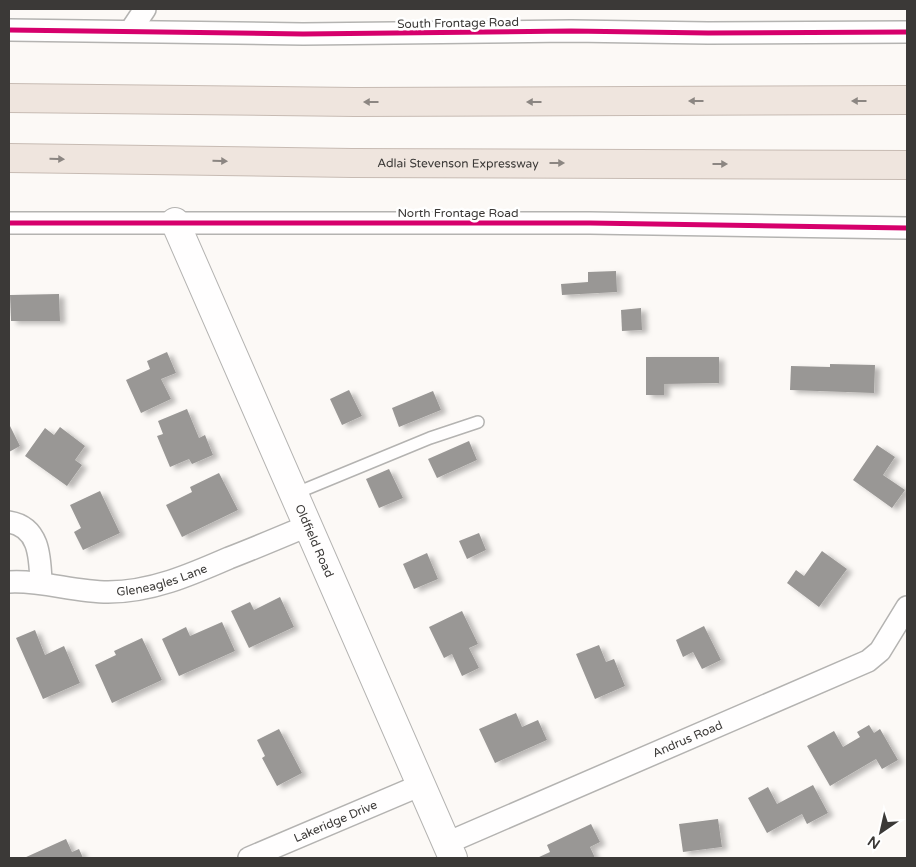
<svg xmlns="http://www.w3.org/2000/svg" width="916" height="867" font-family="'Varela Round',sans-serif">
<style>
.building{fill:#999795;filter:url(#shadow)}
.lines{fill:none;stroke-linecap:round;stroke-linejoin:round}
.service-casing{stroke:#b4b3b1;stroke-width:14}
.minor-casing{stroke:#b4b3b1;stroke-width:24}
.tertiary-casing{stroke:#b4b3b1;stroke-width:30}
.motorway-casing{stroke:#c7bbb3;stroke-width:30}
.service{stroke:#fffefe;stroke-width:11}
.minor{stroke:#fffefe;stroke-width:21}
.tertiary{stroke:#fffefe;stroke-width:28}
.motorway{stroke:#efe5de;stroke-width:28}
.cycleway-casing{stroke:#fff;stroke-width:8}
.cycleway{stroke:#d6006c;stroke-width:5}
.oneway{fill:#8c8682}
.labels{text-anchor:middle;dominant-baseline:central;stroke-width:5;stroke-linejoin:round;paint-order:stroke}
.street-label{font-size:12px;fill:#3b3937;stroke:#fff}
</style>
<defs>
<filter id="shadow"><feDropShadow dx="5.5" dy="3" stdDeviation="2.5" flood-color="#0004"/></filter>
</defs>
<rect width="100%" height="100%" fill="#fcf9f6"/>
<g class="building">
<path d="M616,271L617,292L562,295L561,284L588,282V272Z"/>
<path d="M59,294L60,321H11L10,295Z"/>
<path d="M641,308L642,330L622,331L621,310Z"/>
<path d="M167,352L176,373L161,379L171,399L141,413L126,380L150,369L147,361Z"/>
<path d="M646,357H719V383L664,384V395H646Z"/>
<path d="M830,364L875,365L874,393L790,390L791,366L830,367Z"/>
<path d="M349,390L362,416L342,425L330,399Z"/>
<path d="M433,391L441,410L399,427L392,408Z"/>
<path d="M187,409L199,438L205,435L213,455L192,464L189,459L170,467L157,436L163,434L158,421Z"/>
<path d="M9,424L20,446L9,452Z"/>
<path d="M60,427L85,446L75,460L82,465L67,486L25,456L45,428L54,435Z"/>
<path d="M469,441L477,460L437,478L428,459Z"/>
<path d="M877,445L895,457L883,475L905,490L892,508L853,480Z"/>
<path d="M389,469L403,498L379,508L366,479Z"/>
<path d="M219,473L238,510L182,537L166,505L192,492L190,487Z"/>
<path d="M100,491L120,533L83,550L74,532L81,528L70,505Z"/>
<path d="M479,533L486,550L467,559L459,541Z"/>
<path d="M822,551L847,569L819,607L787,583L796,570L804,576Z"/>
<path d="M427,553L438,579L414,589L403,564Z"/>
<path d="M280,597L294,627L249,648L231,611L250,602L254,610Z"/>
<path d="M462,611L478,644L469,648L479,668L462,676L452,654L444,658L429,627Z"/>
<path d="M222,622L235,651L179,676L162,639L186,627L190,636Z"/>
<path d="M704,626L721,660L702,669L693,652L683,657L676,640Z"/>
<path d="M35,630L45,655L64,646L80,683L43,699L16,638Z"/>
<path d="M142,638L162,680L112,703L95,665L116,655L114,651Z"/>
<path d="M599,645L606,662L614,659L625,686L595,699L576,654Z"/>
<path d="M516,713L522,727L538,720L547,740L495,763L479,729Z"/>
<path d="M869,725L874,733L880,729L898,760L882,769L876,759L830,786L807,746L834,731L843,747L860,737L857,732Z"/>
<path d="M279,729L302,773L277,786L262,758L265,756L257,740Z"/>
<path d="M813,785L828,813L807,824L802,814L767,833L748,798L768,787L777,804Z"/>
<path d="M718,819L722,847L683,852L679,824Z"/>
<path d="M591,824L600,842L590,847L595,858H537L550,852L547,845Z"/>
<path d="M66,839L72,852L79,849L83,858H24Z"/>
</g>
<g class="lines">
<defs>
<path id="service" d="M294,494L430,438L478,422"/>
<g id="minor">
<path d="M9,30L303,34L571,31L708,33L907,32"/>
<path d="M131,30L145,9"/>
<path d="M9,223H590L907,228"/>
<path d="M9,522C40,527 40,558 41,583"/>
<path id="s1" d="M9,582C42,580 74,592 108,592C151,592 190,575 229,558C255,548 281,537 307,526"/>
<path id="s2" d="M447,843L868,661L880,651L907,607"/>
<path id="s3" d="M249,858L421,785"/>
</g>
<g id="tertiary">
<path id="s4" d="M175,222L453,858"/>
</g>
<g id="motorway">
<path d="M9,98L355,102L907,100"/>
<path id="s5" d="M9,158L352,163L907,165"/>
</g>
</defs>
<use href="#service" class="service-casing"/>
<use href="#minor" class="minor-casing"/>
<use href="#tertiary" class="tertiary-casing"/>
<use href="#motorway" class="motorway-casing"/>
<use href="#service" class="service"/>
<use href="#minor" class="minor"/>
<use href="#tertiary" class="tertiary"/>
<use href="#motorway" class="motorway"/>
<defs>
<g id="cycleway">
<path d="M9,30L303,34L571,31L708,33L907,32"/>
<path d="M9,223H590L907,228"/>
</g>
</defs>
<use href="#cycleway" class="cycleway-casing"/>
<use href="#cycleway" class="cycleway"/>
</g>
<defs><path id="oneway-solid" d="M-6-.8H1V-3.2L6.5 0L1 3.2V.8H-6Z" transform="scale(1.25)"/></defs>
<g class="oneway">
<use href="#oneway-solid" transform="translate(696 101) rotate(180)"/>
<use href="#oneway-solid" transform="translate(859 101) rotate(180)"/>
<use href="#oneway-solid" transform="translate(371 102) rotate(180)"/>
<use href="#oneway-solid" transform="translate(534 102) rotate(180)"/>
<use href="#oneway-solid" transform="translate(57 159) rotate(1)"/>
<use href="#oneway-solid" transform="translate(220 161) rotate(1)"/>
<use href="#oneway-solid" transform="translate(557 163)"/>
<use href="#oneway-solid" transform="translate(720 164)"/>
</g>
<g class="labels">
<g class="street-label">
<text transform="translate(458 23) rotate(-1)">South Frontage Road</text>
<text stroke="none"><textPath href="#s5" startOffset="449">Adlai Stevenson Expressway</textPath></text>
<text x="458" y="213">North Frontage Road</text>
<text stroke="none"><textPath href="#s4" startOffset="348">Oldfield Road</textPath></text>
<text stroke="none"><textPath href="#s1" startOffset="155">Gleneagles Lane</textPath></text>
<text stroke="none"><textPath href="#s2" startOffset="262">Andrus Road</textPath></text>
<text stroke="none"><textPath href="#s3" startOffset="94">Lakeridge Drive</textPath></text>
</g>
</g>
<rect width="916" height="867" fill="none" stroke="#3b3937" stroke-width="20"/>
<g transform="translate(881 832) rotate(214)" stroke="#ffffff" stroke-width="4" paint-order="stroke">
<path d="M0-4L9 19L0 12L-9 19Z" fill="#3b3937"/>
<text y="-8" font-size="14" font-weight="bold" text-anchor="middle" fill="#3b3937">N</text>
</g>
</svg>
